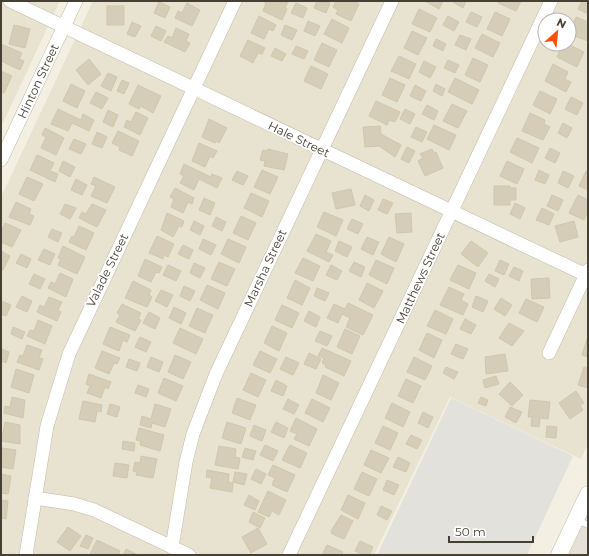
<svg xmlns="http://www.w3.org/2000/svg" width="589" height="556" font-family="Montserrat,sans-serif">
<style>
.residential{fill:#e8e3d0;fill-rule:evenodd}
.industrial{fill:#e5e1d8}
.parking{fill:#e3e1dc}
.building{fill:#d5cdb7;stroke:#d1c6aa}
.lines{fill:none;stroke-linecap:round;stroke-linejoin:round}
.service-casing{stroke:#bfb9a5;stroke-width:7}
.minor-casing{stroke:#bfb9a5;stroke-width:14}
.tertiary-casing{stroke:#bfb9a5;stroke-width:17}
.service{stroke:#fff;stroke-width:6}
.minor{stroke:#fff;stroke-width:13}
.tertiary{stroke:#fff;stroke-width:16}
.labels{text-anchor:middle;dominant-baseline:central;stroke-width:3.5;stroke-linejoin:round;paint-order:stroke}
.street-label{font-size:12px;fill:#454033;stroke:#fff}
</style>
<rect width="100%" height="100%" fill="#f3f0e3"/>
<g class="residential">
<path d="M1,1H60L1,127Z"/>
<path d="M93,1H588V444L581,459L450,397L374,555H1V197ZM545,20H569V44H545Z"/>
</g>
<path class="industrial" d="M588,494V555H559Z"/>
<path class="parking" d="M451,398L573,456L527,555H377Z"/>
<g class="building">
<path d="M263,1L288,2L285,8L287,9L282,20L263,11L266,3Z"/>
<path d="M317,1L330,3L326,13L314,8Z"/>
<path d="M336,1H354L359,4L351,21L336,14L338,10L333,7Z"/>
<path d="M425,1H443L439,9Z"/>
<path d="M453,1H466L463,8L453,2Z"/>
<path d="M499,1H521L516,11L498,3Z"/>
<path d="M582,1H588V14L578,9Z"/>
<path d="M159,2L170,7L165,18L154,13Z"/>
<path d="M187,3L200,10L192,26L175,18L178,11L182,13Z"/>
<path d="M296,3L307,8L303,18L291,13Z"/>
<rect x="107" y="6" width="17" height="19"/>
<path d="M419,9L437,18L430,32L412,24Z"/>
<path d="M471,12L482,17L477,27L466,22Z"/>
<path d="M495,12L510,19L502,36L487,29Z"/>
<path d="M259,16L276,25L273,31L269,29L264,39L251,33Z"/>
<path d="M448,16L459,22L454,31L443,25Z"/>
<path d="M576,17L588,22V41L569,34Z"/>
<path d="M332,19L349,28L342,43L324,34Z"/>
<path d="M308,21L320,26L315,36L304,31Z"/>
<path d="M132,22L141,26L135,37L127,34Z"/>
<path d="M14,25L30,29L25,48L9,44Z"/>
<path d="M285,25L297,30L292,40L281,35Z"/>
<path d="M156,26L166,31L161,41L151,36Z"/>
<path d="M176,28L189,34L186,41L190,43L185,52L164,42L168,36L172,38Z"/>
<path d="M412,31L427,38L418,55L404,48Z"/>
<path d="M482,34L500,43L493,57L475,48Z"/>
<path d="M460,35L471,39L466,50L455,45Z"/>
<path d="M436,39L446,44L443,51L433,46Z"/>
<path d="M248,40L265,48L262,54L258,53L253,63L240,56Z"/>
<path d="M322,43L337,50L329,67L314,60Z"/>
<path d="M1,44L22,53L19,59L24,61L20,70L1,61Z"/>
<path d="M563,44H568L584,52L577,67L557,57Z"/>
<path d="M296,46L308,51L304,59L292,54Z"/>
<path d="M275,48L286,54L282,61L271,56Z"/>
<path d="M399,56L416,64L409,79L391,71Z"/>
<path d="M473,58L488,65L480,82L465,75Z"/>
<path d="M89,59L101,74L88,85L76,70Z"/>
<path d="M448,60L459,65L455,73L444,68Z"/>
<path d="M424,61L436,67L430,78L419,72Z"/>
<path d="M553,64L568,72L565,79L571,82L566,92L545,81Z"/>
<path d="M311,66L328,74L321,89L304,81Z"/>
<path d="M1,71L12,76L4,93L1,92Z"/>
<path d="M108,73L117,77L111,91L101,86Z"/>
<path d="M390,78L405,85L397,102L382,95Z"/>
<path d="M455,78L479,90L472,104L448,92Z"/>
<path d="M122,80L129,83L124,94L117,91Z"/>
<path d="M71,84L85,91L77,108L63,101Z"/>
<path d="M436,84L445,89L442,96L433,91Z"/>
<path d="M138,85L161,96L153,113L141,106L139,109L129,104Z"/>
<path d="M415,85L426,91L421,101L410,96Z"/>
<path d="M540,91L557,99L550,114L533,105Z"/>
<path d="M96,92L108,98L102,109L90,103Z"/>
<path d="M571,97L583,103L577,115L565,109Z"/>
<path d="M376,101L400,112L395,122L389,120L387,125L369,116Z"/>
<path d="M452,104L467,111L458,128L443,121Z"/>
<path d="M427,105L438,111L434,120L422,114Z"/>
<path d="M58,109L81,120L83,114L94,120L89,131L72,123L68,131L51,124Z"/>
<path d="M405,109L415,114L410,124L400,119Z"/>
<path d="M108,110L118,115L113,127L103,122Z"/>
<path d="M136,112L148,118L140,135L124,127L127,120L131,122Z"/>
<path d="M530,113L545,120L544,124L550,127L543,140L522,131Z"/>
<path d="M209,119L227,128L219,143L216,141L215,143L202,137Z"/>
<path d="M563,123L572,128L567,138L558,133Z"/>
<path d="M434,125L456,135L449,150L427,139Z"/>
<path d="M380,126L381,134L401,145L395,157L379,146L365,147L363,127Z"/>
<path d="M416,127L427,132L422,142L411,137Z"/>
<path d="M45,128L64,138L56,155L41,148L46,137L42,135Z"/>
<path d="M118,131L139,141L132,156L119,150L120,147L112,143Z"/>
<path d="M97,132L107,137L102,148L92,144Z"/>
<path d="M517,138L539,148L532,163L510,152Z"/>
<path d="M74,139L86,144L81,154L69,149Z"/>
<path d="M199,143L217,151L213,158L210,156L205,167L192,161Z"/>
<path d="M407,147L415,151L409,163L401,159Z"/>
<path d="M550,148L560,153L555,163L545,158Z"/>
<path d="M268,149L288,154L284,170L264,166L265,161L260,160L263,150L267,151Z"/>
<path d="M432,149L434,153L436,152L443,168L425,176L418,161L423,158L420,154Z"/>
<path d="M37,155L54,163L50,171L58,174L55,182L30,170Z"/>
<path d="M63,161L75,167L70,177L59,171Z"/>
<path d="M507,161L524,169L517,184L500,176Z"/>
<path d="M184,164L211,177L212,174L222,178L217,188L199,179L194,190L180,183L184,176L180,174Z"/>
<path d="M262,170L278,177L270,194L254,187Z"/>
<path d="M539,170L549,175L545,184L535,180Z"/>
<path d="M237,171L248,176L243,185L232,180Z"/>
<path d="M563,171L574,176L568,188L558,183Z"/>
<path d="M586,171L588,172V190L579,186Z"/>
<path d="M27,177L43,184L34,201L19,194Z"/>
<path d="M94,177L115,187L107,203L91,196L96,186L91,184Z"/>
<path d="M76,179L87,185L82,195L71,190Z"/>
<path d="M494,186H510V188H516V200H510V205H494Z"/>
<path d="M175,188L194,198L192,204L188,202L183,213L171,207L174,199L170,197Z"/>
<path d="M351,189L355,205L336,209L332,193Z"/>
<path d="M251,193L269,201L262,217L244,208Z"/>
<path d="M365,195L374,200L369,211L360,206Z"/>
<path d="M552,195L563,200L558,211L547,206Z"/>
<path d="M578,195L588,200V211L584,220L569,213Z"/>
<path d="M204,198L215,203L210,215L199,210Z"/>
<path d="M383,199L393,203L387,214L378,210Z"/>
<path d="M16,202L31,209L29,214L34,216L30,225L9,217Z"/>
<path d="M515,203L525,208L520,219L510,214Z"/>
<path d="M65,204L76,208L70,219L60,214Z"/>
<path d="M92,204L106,210L97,227L79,218L82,212L86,214Z"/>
<path d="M542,208L554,214L549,225L536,220Z"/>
<path d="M324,212L343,220L336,236L317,227Z"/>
<path d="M167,213L184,221L182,227L179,226L173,237L161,230Z"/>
<path d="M411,213L412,232L397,233L395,214Z"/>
<path d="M241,216L256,223L248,240L233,233Z"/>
<path d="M216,217L226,222L222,231L212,226Z"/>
<path d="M352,219L363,224L358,234L347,229Z"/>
<path d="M194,221L204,226L200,235L190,230Z"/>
<path d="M574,221L578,237L560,242L555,226Z"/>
<path d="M5,223L21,230L12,247L1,242V232Z"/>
<path d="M79,226L94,233L86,250L69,242L72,236L74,237Z"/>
<path d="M52,229L62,233L58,242L48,237Z"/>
<path d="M316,234L331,241L326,252L333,255L329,262L307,251Z"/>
<path d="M157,236L174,244L168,257L164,255L163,259L149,253Z"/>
<path d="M367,237L379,242L373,255L361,249Z"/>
<path d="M389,237L404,244L396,262L381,254Z"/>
<path d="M203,239L216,245L211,255L199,249Z"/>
<path d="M228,239L246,247L239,263L221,254Z"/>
<path d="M339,241L352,247L347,257L335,251Z"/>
<path d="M471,241L488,253L478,267L461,254Z"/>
<path d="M183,245L193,250L189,259L178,254Z"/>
<path d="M63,246L85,257L77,274L58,265L61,259L58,258Z"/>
<path d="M44,249L55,254L50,265L38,260Z"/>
<path d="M1,251L10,256L3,270L1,269Z"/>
<path d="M21,254L31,259L27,268L16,263Z"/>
<path d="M303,258L320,266L313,281L295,273Z"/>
<path d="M145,259L162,267L159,273L156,272L151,282L138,276Z"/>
<path d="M376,260L394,268L387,284L369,275Z"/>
<path d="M500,260L509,264L504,275L495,271Z"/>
<path d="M219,262L235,269L227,286L211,279Z"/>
<path d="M354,262L365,267L361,277L349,271Z"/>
<path d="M194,263L205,268L200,278L190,273Z"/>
<path d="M168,265L181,271L176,281L163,275Z"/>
<path d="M331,265L342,271L337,280L326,275Z"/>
<path d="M458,265L476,273L469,289L450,280Z"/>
<path d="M514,267L523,271L519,281L509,276Z"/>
<path d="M60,273L73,279L66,297L48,288L51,282L55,284Z"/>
<path d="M34,274L45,279L40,289L29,284Z"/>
<path d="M489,274L499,279L495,287L485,281Z"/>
<path d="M549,278L550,298L532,299L531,279Z"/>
<path d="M295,280L310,288L302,305L287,298Z"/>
<path d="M133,281L151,290L149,295L152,297L147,307L125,298Z"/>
<path d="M367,283L383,291L374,308L359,300Z"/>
<path d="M207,285L225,293L218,309L200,300Z"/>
<path d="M184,286L195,291L190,301L180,296Z"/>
<path d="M449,287L464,294L461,300L468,304L463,315L440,305Z"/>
<path d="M317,288L329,293L325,301L314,296Z"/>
<path d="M161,290L173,295L167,307L155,301Z"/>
<path d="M22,296L32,301L27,312L16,307Z"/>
<path d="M476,296L488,301L483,312L472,307Z"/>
<path d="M49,297L62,302L58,310L61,312L57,321L37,312L40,305L44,307Z"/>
<path d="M501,298L512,305L505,316L494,309Z"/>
<path d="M526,299L544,307L537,322L519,313Z"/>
<path d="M1,301L11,305L6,316L1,314Z"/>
<path d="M348,303L373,315L363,335L346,327L350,318L342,314L338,323L327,318L334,304L345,309Z"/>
<path d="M122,304L141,313L138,319L141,320L135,331L116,322L120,315L117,313Z"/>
<path d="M282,305L299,313L292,328L275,320Z"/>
<path d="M174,307L186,313L181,324L169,318Z"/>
<path d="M197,308L213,315L205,333L189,326Z"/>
<path d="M435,310L453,319L446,334L427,326Z"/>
<path d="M309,311L320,317L316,327L304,321Z"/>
<path d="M149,312L160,318L155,329L143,323Z"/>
<path d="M465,319L476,325L471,334L460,329Z"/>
<path d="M38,320L52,326L45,344L27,336L30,330L34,331Z"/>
<path d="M509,323L524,331L512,346L499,338Z"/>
<path d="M272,326L287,333L279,351L264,343Z"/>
<path d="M13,327L25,332L22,339L11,334Z"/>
<path d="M110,327L130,335L127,342L123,340L119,351L103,344Z"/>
<path d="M180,328L203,339L196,354L173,343Z"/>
<path d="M345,329L360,336L352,354L337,347Z"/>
<path d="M320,331L332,336L327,346L315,341Z"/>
<path d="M427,333L442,340L434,358L419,350Z"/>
<path d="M140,337L151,342L146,352L135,347Z"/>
<path d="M587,339H588V357L582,355Z"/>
<path d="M456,344L468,349L463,359L451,354Z"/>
<path d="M27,345L42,350L39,358L43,359L39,370L17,362L20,355L23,356Z"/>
<path d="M322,348L351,361L344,376L325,367L326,365L322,363L324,358L318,356Z"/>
<path d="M1,349L9,352L6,363L1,361Z"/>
<path d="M102,351L120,358L117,364L114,363L109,374L95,368Z"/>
<path d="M260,351L277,359L270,373L253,365Z"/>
<path d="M309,353L321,359L316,369L304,364Z"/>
<path d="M505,354L508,371L486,374L485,357Z"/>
<path d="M175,355L191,362L183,379L168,372Z"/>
<path d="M151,357L163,362L159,372L147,367Z"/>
<path d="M286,357L299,363L293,375L280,369Z"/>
<path d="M414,357L432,366L425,380L407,372Z"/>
<path d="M129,359L140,363L137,371L126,367Z"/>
<path d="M446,367L458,372L454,379L443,373Z"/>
<path d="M584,367L588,368V388L578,385Z"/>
<path d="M16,369L34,375L29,393L11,387Z"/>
<path d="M251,373L266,380L258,397L243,390Z"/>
<path d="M89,374L111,382L108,389L105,387L101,398L87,393L90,386L86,384Z"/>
<path d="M323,375L339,383L331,400L316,393Z"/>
<path d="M496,376L499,384L485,388L483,380Z"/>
<path d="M164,378L183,386L176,401L158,393Z"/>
<path d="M406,379L421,386L413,403L398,396Z"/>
<path d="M276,380L287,386L283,396L271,391Z"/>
<path d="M510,382L523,395L512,406L499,394Z"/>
<path d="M138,385L149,389L146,397L135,393Z"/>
<path d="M576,391L584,403L580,405L583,410L570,419L559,403Z"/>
<path d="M12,397L25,400L23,418L4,413L5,406L10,407Z"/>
<path d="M481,397L488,400L486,406L478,403Z"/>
<path d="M237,398L256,405L250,420L232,413Z"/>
<path d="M288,399L299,405L294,414L283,409Z"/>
<path d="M312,399L330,408L323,422L305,413Z"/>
<path d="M530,400L550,402L548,419L540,418L539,427L531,426L532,417H528Z"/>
<path d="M83,401L102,405L101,412L97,411L95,422L79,419Z"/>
<path d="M392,403L410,412L403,427L385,418Z"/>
<path d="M110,404L120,407L117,417L107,414Z"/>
<path d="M155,404L171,409L165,427L152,423L151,428L140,425L142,416L151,419Z"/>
<path d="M510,407L522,412L516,423L505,417Z"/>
<path d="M423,412L433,417L428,428L418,423Z"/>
<path d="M296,418L317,429L309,446L294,439L297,434L290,431Z"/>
<path d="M5,422L20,425V444L1,441V433H3Z"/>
<path d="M227,422L246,428L241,444L222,438Z"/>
<path d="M276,422L288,428L284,438L271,432Z"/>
<path d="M254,425L266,430L262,441L250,436Z"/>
<path d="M383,426L398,433L390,450L375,443Z"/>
<path d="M547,426L557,427L556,438L546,437Z"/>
<path d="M139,428L164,435L160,451L140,445L141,441L136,440Z"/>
<path d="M411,435L422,440L417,449L406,444Z"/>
<path d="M123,441L135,443L134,451L122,449Z"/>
<path d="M265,445L278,451L273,461L260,455Z"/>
<path d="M290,445L307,453L300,468L282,460Z"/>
<path d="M219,446L236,449L235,457L240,458L238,469L215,465Z"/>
<path d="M2,448L16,450L13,469L1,467Z"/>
<path d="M245,448L256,451L253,460L242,457Z"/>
<path d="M371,450L389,458L381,473L364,465Z"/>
<path d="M141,456L157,459L153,478L136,475L137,472L133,471L135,462L140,463Z"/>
<path d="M398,457L410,463L406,472L393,467Z"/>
<path d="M115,463L129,465L127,478L113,476Z"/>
<path d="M273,465L295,475L287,492L272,485L275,478L268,475Z"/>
<path d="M256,469L266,474L261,484L251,479Z"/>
<path d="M207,470L229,474L228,482L233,483L232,492L210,488L212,478L206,477Z"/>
<path d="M235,472L247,474L244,485L233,482Z"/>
<path d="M362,472L377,479L369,496L354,489Z"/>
<path d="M1,474L11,476L8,494L1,493Z"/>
<path d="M387,480L399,485L394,495L383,490Z"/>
<path d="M268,491L286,500L279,515L272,511L269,517L258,512Z"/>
<path d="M249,495L259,501L255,510L244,505Z"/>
<path d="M348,495L365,503L358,519L341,510Z"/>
<path d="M1,500L8,501L6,519L1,518Z"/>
<path d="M381,506L392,511L387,520L377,515Z"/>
<path d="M253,512L265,518L260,528L249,522Z"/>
<path d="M341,515L353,521L344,539L332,534L331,531Z"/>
<path d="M68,527L81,536L70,551L57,542Z"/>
<path d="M258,528L267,544L251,553L242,537Z"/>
<path d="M86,535L93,538L88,549L80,546Z"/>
<path d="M97,540L120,551L118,555L90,554Z"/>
<path d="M360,541L373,547L369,555H363L355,551Z"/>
<path d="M327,545L343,552L342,555H322Z"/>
<path d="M126,549L138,555H123Z"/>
</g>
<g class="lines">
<defs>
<path id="service" d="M577,520L588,525"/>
<g id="minor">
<path d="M10,1L588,276"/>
<path d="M1,160L76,1"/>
<path d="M549,353L588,270"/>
<path d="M35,498L74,504L94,510L189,555"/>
<path d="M172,547L186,462L193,434L216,374L392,1"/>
<path d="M26,555L47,426L69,354L235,1"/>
<path d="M289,555L551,1"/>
</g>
<path id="tertiary" d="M559,555L588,494"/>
</defs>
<use href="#service" class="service-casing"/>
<use href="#minor" class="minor-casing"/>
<use href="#tertiary" class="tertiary-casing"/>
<use href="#service" class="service"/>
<use href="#minor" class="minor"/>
<use href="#tertiary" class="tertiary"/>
</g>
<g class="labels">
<g class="street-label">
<text transform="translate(38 81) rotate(-65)">Hinton Street</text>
<text transform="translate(299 139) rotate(26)">Hale Street</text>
<text transform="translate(265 268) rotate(-65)">Marsha Street</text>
<text transform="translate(107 270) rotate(-64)">Valade Street</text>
<text transform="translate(420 278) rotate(-65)">Matthews Street</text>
</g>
</g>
<rect width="589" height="556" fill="none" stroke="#454033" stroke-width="4"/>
<g transform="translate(557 32) rotate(27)"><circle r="19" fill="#ffffff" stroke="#b5b3ad"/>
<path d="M0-3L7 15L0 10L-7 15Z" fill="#ff4f0e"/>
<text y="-6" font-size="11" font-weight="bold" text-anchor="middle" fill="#454033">N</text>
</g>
<path d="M449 536v6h84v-6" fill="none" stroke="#454033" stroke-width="2"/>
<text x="455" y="536" font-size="12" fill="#454033" stroke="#ffffff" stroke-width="3" paint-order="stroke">50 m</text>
</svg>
